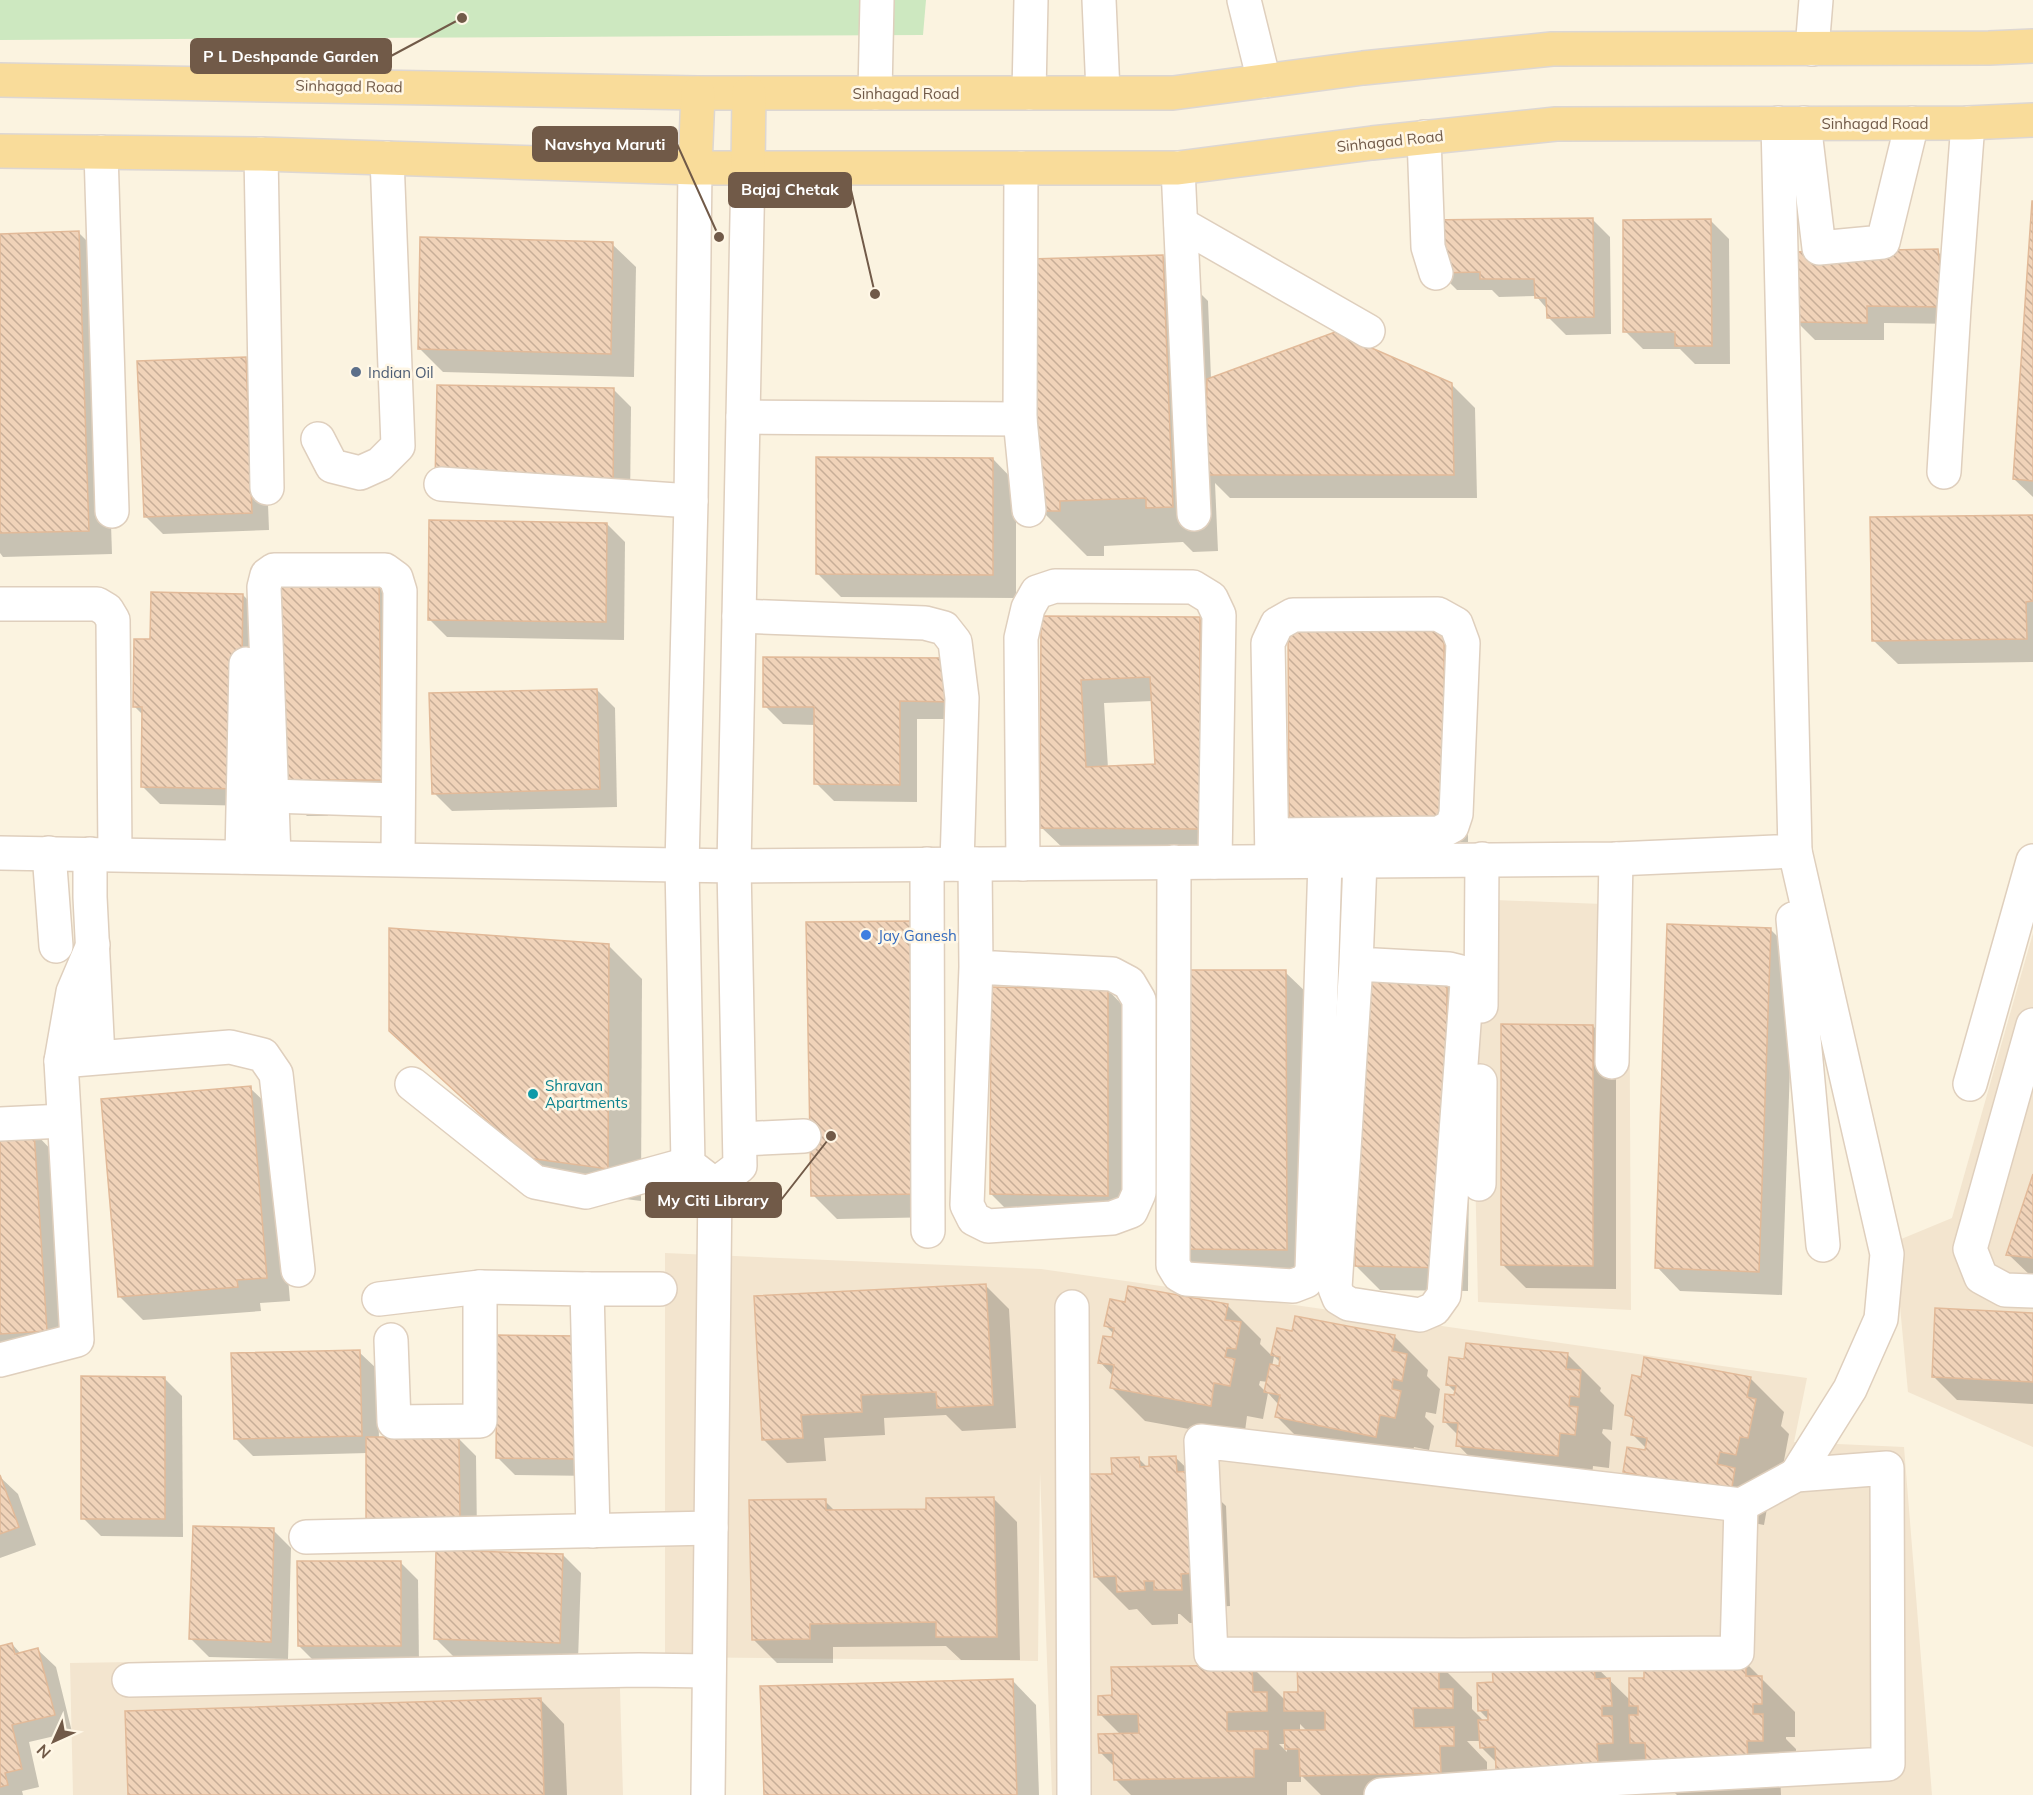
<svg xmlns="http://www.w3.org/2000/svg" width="2033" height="1795" font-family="Mulish,sans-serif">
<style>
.residential{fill:#f3e5cf}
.park{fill:#cde8c0}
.shadow{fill:#0003;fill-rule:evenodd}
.building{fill:url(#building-back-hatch);stroke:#e2ba99;stroke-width:1.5;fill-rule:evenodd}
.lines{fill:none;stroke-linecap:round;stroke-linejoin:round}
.minor-casing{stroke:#dfcfbd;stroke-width:36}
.major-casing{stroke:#ddd7d3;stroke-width:36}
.minor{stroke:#fff;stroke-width:33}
.major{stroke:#f9dc9a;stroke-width:33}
.service-dot{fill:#5c6f8a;stroke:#fff7e6;stroke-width:2}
.shop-dot{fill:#3f7fe0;stroke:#fff7e6;stroke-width:2}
.culture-dot{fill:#0f9aa8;stroke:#fff7e6;stroke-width:2}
.labels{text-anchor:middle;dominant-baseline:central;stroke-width:5;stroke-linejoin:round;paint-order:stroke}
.street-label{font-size:15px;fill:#715a48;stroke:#fff7e6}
.service-label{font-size:15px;fill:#4e5e75;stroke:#fff7e6;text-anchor:start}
.shop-label{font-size:15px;fill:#366cbe;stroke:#fff7e6;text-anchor:start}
.culture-label{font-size:15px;fill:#0d838f;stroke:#fff7e6;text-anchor:start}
.leader{fill:none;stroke:#715a48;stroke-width:2}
.callout-dot{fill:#715a48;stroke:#fff7e6;stroke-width:2}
.callout{fill:#715a48;stroke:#715a48;stroke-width:2}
.callout-label{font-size:16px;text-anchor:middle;font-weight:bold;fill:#fff}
</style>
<defs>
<pattern id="building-back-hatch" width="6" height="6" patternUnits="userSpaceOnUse" patternTransform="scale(1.5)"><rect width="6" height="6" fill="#f0d3b9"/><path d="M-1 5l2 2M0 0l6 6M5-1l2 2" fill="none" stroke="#c7ae98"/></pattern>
</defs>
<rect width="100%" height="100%" fill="#fbf3e0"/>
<g class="residential">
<path d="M1469,899L1629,905L1631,1310L1478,1302Z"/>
<path d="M2033,933V1447L1908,1392L1894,1242L1952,1218Z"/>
<path d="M665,1253L1041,1269L1807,1378L1794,1442L1904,1447L1932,1795H1052L1040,1472L1038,1661L665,1657Z"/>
<path d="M619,1654L623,1795H73L70,1663Z"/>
</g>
<path class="park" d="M0,0H926L923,35L0,40Z"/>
<g class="shadow">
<path d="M2033,206V497L2014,479Z"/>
<path d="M1592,219L1610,237L1611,334L1566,335L1548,317V310L1536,296L1499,297L1492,290H1457L1439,272Z"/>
<path d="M1711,221L1729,239L1730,364H1695L1680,349H1643L1625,331Z"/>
<path d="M79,233L102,256L112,554L3,557L0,553V235Z"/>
<path d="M612,244L636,267L634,377L443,372L419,348Z"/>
<path d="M1937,251L1955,269L1962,324L1884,323V340H1815L1797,322Z"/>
<path d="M1163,256L1208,301L1211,379L1451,384L1475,408L1477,498H1230L1215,483L1218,551L1193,552L1183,542L1104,546V556H1087L1042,511Z"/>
<path d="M245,359L263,376L269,530L163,534L145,516Z"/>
<path d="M438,386L613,389L631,407L630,503Z"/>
<path d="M993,459L1016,483V598L841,597L817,573Z"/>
<path d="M2033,516V662L1898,664L1874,641Z"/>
<path d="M607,524L625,542L624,640L447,637L429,619Z"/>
<path d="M378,581L402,605L405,803H328V816H307L283,793Z"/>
<path d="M243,595L261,613L257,806L160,804L142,786L144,716L134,706L151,640Z"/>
<path d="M1042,618H1199L1223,642V852L1066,851L1042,828ZM1153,701L1156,765L1108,768L1104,703Z"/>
<path d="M1444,629L1467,653L1468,842H1314Z"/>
<path d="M952,659L970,719H917V802L834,801L816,783L815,725L783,724L765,706Z"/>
<path d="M597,690L615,708L617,807L452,811L434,793Z"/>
<path d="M807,923L940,1217L837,1219L813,1195Z"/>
<path d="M1770,929L1794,953L1782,1295L1680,1291L1657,1267Z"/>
<path d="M608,945L642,979L641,1201L563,1191L425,1064L391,1030Z"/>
<path d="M1285,972L1309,995L1310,1273L1200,1272L1177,1249Z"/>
<path d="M1446,984L1470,1008L1468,1291L1380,1290L1356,1266Z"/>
<path d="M1108,990L1131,1014V1219L1015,1218L991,1194Z"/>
<path d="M1593,1026L1616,1050V1289L1526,1288L1502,1264Z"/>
<path d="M250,1088L274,1111L290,1301L260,1303L261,1311L143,1320L120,1297Z"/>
<path d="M34,1132L57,1156L70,1354L0,1358V1134Z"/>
<path d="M2033,1179V1278L2008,1254Z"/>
<path d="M985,1285L1009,1309L1016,1428L962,1431L946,1415L884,1418L885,1435L824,1438L826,1461L787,1463L763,1439Z"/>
<path d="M1126,1303L1227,1305L1261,1339L1260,1344L1272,1356L1278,1330L1293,1333L1296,1317L1395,1337L1428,1370L1427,1376L1440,1389L1436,1414L1426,1412L1425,1417L1434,1426L1429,1450L1414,1447L1409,1470L1310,1450L1277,1417L1279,1405L1268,1393L1263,1419L1247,1416L1244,1439L1145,1421L1111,1387L1113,1376L1100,1362L1114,1334L1106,1326ZM1274,1356L1281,1363L1280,1368L1272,1367ZM1260,1381L1268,1382L1266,1392L1259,1385Z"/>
<path d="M2033,1314V1404L1957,1400L1934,1377Z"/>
<path d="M580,1337L597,1476L515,1475L497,1457Z"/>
<path d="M359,1352L377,1369L379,1438H458L476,1456L477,1536H386L368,1518V1453L253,1456L235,1438Z"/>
<path d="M1567,1354L1601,1388L1600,1391L1614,1405L1612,1430L1603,1429L1602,1433L1611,1442L1609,1468L1593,1466L1591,1488L1491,1479L1458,1445V1435L1444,1421L1456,1393L1448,1385L1465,1360Z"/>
<path d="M164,1378L182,1396L183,1537L101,1536L83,1518Z"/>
<path d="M1750,1378L1784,1412L1781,1426L1789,1434L1782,1471L1768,1503L1764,1525L1658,1505L1624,1472L1647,1452V1449L1632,1434L1635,1422L1627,1414Z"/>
<path d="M1138,1458L1148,1468L1176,1458L1226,1506L1230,1606L1214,1607L1215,1623H1190L1180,1614H1178V1624L1152,1625L1137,1609L1129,1610L1095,1576L1114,1475Z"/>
<path d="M0,1477L18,1494L36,1545L0,1558Z"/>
<path d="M993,1498L1017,1522L1020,1660H961L946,1646L833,1647V1663H777L754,1640L825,1501L836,1512L928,1510Z"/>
<path d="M273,1530L291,1548L288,1659L209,1657L191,1639Z"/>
<path d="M563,1555L581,1573L578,1660L453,1656L435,1638Z"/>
<path d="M400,1562L418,1580L419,1663L317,1664L299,1646Z"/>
<path d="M12,1644L21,1654L38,1650L56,1667L72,1732L29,1742L39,1787L22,1791L23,1795H0V1647Z"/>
<path d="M1745,1662L1795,1712V1737H1786V1739L1796,1749V1774H1780L1781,1795H1677L1645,1764L1630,1777L1631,1795H1523L1497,1770V1763L1481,1747V1741H1467L1487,1762V1779L1474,1795H1321L1301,1775V1782H1287V1795H1131L1115,1779V1767L1100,1752L1121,1735L1100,1714L1113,1697L1252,1667L1286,1701L1299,1693L1438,1663L1472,1697V1709L1484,1721H1490L1479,1710L1494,1683L1594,1665L1630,1700L1645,1679ZM1300,1724L1307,1731H1300ZM1279,1744H1287V1752Z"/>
<path d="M1013,1681L1036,1705L1039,1795H765Z"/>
<path d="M541,1700L564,1724L567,1795H129Z"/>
</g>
<g class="building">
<path d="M2032,201H2033V481L2013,479Z"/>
<path d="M1593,218L1594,317L1547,318L1546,298H1535L1534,279H1480V272L1438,273L1428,220Z"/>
<path d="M1711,219L1712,346H1675V332H1623V220Z"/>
<path d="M79,231L89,531L0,533V234Z"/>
<path d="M420,237L613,242L611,354L418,349Z"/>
<path d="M1938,249L1945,307L1867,306V323L1795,322L1791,252Z"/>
<path d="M1163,255L1173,507L1146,508V498L1060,501V511H1041L1031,259Z"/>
<path d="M1335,332L1452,383L1454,475H1205L1207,379Z"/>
<path d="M246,357L252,513L144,517L137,361Z"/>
<path d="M437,385L614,388L613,486L435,483Z"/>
<path d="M816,457L993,458V575L816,574Z"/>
<path d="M2033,515V601L2026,602L2027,639L1872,641L1870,517Z"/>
<path d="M429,520L607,523L606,622L428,620Z"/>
<path d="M379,580L382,780H305V793H281L278,581Z"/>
<path d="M151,592L243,594L240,789L141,787L142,707H133L134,639H150Z"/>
<path d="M1041,616L1200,617V829L1040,828ZM1150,677L1155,764L1086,767L1081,680Z"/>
<path d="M1288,627L1444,628L1445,819H1289Z"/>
<path d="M763,657L952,658L953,702L900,701V785L814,784V707H763Z"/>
<path d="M597,689L600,789L432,794L429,693Z"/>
<path d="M912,921L917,1194L811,1196L806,922Z"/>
<path d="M1667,924L1771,928L1759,1272L1655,1268Z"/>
<path d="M389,928L609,944L608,1169L528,1158L389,1031Z"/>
<path d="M1174,970H1286L1287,1250L1175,1249Z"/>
<path d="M1356,981L1447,982L1445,1268L1355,1266Z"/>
<path d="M991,987L1108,989V1196L990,1194Z"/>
<path d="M1501,1024L1593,1025V1266L1501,1265Z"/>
<path d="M251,1086L267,1278L237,1280L238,1287L118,1297L101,1099Z"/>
<path d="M34,1131L47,1331L0,1334V1133Z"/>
<path d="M2033,1174V1258L2006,1255Z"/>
<path d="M986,1284L993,1405L937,1408L936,1392L861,1395L862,1412L801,1415L803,1438L762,1440L754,1296Z"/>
<path d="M1128,1286L1228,1304L1225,1320L1241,1322L1236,1349L1227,1348L1225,1357L1235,1359L1230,1386L1214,1383L1211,1406L1110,1388L1114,1365L1098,1363L1103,1336L1112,1337L1114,1328L1104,1326L1110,1299L1125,1302Z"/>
<path d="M1935,1308L2033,1313V1382L1932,1377Z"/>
<path d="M1295,1316L1395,1335L1392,1351L1407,1354L1402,1381L1393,1379L1392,1389L1401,1391L1395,1418L1380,1415L1376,1437L1275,1417L1280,1395L1264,1392L1270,1364L1279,1366L1280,1357L1271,1355L1277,1328L1292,1331Z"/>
<path d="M497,1335L580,1336V1459L496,1458Z"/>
<path d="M1466,1343L1568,1353L1566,1369L1581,1370L1579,1397L1570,1396L1569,1406L1578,1407L1575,1435L1560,1433L1558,1456L1456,1446L1458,1423L1443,1422L1445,1394L1454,1395L1456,1386L1446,1385L1449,1357L1464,1359Z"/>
<path d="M360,1350L362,1436L234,1439L231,1353Z"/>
<path d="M1644,1357L1751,1377L1747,1397L1756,1399L1748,1438L1740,1437L1736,1455L1720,1452L1717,1464L1735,1468L1731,1493L1623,1472L1627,1447L1645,1450L1647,1438L1631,1435L1634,1417L1625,1415L1632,1375L1641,1377Z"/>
<path d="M81,1376L165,1377V1519H81Z"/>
<path d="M366,1437H459L460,1519H366Z"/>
<path d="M1176,1456L1177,1472L1193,1471L1197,1573L1181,1574L1182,1590H1154V1581H1144L1145,1590L1117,1592L1116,1576L1094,1577L1089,1474H1112L1111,1458L1139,1457L1140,1467L1149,1466V1457Z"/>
<path d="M0,1475L19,1527L0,1534Z"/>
<path d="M994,1497L997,1637H936V1622L810,1624V1639L752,1640L749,1500L826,1499V1510L926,1509V1498Z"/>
<path d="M193,1526L274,1528L271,1642L189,1639Z"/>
<path d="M436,1550L563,1554L560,1643L434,1639Z"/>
<path d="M297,1561H401V1646H298Z"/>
<path d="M12,1643L15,1654L38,1648L55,1715L12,1725L22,1769L5,1773L8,1785L0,1787V1646Z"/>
<path d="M1746,1660V1676H1762V1704H1753V1714H1763V1741H1747L1748,1764L1646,1766L1645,1743H1630L1629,1715H1638V1706H1629V1678H1644V1662Z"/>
<path d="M1439,1661V1689H1453V1708H1413L1414,1728L1454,1727V1746H1440L1441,1773L1300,1776L1299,1749H1285L1284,1730H1325V1711H1284V1692H1298L1297,1664Z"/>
<path d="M1594,1663L1595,1679L1610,1678L1612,1706H1602V1716H1612L1613,1743L1597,1744L1598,1767L1496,1770L1495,1747L1480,1748L1478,1720H1488V1710L1478,1711L1477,1683L1493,1682L1492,1666Z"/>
<path d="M1252,1665L1253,1692H1267V1711L1227,1712V1731H1268V1749H1254V1777L1114,1780L1113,1753H1099L1098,1734L1139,1733L1138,1714L1098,1715V1696L1112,1695L1111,1667Z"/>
<path d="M1013,1679L1017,1795H764L760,1686Z"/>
<path d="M541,1698L544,1795H128L125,1711Z"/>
</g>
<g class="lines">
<defs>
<g id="minor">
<path d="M1099,0L1103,92"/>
<path d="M1244,0L1264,81"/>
<path d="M1812,49L1816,0"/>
<path d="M875,93L877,0"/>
<path d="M1029,93L1031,0"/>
<path d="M1804,123L1819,248L1883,242L1912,123"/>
<path d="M1424,137L1428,247L1436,273"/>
<path d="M101,152L112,511"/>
<path d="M261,154L267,488"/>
<path d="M695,168L691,501L682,865L688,1164L715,1185"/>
<path d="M1021,168L1020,419L1029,510"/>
<path d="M1178,168L1194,514"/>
<path d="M1181,224L1368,331"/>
<path d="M743,417L1020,419"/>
<path d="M318,439L332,466L360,473L380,464L398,446L387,158"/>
<path d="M1944,472L1954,308L1968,123"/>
<path d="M441,484L691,501"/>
<path d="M0,604H97L107,610L113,620L115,854"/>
<path d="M739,616L925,623L944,628L955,642L962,698L957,864"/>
<path d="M271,796L397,800"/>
<path d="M1795,851L1887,1254L1881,1319L1850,1389L1796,1475"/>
<path d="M0,853L734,866L1616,859L1795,851L1778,123"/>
<path d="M49,853L56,946"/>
<path d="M90,854V897L98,1057"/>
<path d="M242,857L246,664"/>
<path d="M274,857L264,587L267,575L274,570H385L396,578L400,591L398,859"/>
<path d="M1272,861L1268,643L1277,624L1293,615L1438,614L1456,624L1463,643L1456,814L1452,826L1439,833L1272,835"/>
<path d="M1174,862L1173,1265L1179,1275L1186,1279L1293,1286L1306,1281L1312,1271L1325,861"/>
<path d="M927,864L928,1231"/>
<path d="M975,864L976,967L967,1205L974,1219L988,1226L1112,1218L1131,1211L1139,1193V1000L1129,983L1112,974L976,967"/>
<path d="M1023,864L1021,638L1028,608L1037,592L1055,586L1193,587L1211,598L1219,615L1215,862"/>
<path d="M1793,919L1823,1245"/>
<path d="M1356,964L1449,969L1461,972L1467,983L1444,1295L1434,1309L1420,1315L1349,1304L1339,1298L1335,1288L1356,964L1360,861"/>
<path d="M1481,1006L1482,859"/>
<path d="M2033,1025L1970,1249L1981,1277L2005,1290L2033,1291"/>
<path d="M61,1061L230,1047L263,1055L276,1074L298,1270"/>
<path d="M1612,1062L1616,859"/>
<path d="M412,1084L535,1182L586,1192L688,1164"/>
<path d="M1970,1084L2033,861"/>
<path d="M0,1124L64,1121"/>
<path d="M740,1139L804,1136"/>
<path d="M1479,1184L1480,1081"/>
<path d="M715,1185L740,1166L734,866L748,168"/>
<path d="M587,1289H660"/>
<path d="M379,1299L480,1287L587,1289L593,1531"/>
<path d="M1072,1307L1074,1795"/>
<path d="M391,1340L394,1422L480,1421V1287"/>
<path d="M0,1360L77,1340L61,1061L73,992L93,945"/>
<path d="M306,1537L711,1528"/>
<path d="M129,1680L639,1670L709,1671"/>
<path d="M708,1795L715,1185"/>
<path d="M1381,1795L1589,1780L1888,1764L1887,1468L1796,1475L1741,1505L1201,1441L1211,1654L1462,1655L1737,1653L1741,1505"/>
</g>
<g id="major">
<path d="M0,80L698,93H1173L1363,68L1552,49L1989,48L2033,46"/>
<path d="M0,151L261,154L695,168H1178L1372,143L1556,124L1968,123L2033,120"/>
<path d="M695,168L698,93"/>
<path d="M748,168L749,93"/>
</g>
</defs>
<use href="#minor" class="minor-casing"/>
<use href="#major" class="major-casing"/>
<use href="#minor" class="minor"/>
<use href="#major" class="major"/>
</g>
<circle class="service-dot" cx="356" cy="372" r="6"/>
<circle class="shop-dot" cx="866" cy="935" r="6"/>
<circle class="culture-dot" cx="533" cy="1094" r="6"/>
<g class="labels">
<g class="street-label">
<text transform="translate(349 86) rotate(1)">Sinhagad Road</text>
<text x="906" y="93">Sinhagad Road</text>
<text x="1875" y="123">Sinhagad Road</text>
<text transform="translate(1390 141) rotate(-6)">Sinhagad Road</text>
</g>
<g class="service-label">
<text x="368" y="372">Indian Oil</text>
</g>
<g class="shop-label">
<text x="878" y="935">Jay Ganesh</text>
</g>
<g class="culture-label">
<text x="545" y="1085">Shravan<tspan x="545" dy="17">Apartments</tspan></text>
</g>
</g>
<path class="leader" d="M462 18L391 56M719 237L677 144M875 294L851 190M831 1136L781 1200"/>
<g class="callout-dot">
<circle cx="462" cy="18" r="6"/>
<circle cx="719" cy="237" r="6"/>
<circle cx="875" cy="294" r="6"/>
<circle cx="831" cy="1136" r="6"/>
</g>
<g class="callout">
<rect x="191" y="39" width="200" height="34" rx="6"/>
<rect x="533" y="127" width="144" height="34" rx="6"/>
<rect x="729" y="173" width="122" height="34" rx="6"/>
<rect x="646" y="1183" width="135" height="34" rx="6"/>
</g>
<g class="callout-label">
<text x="291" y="62">P L Deshpande Garden</text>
<text x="605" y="150">Navshya Maruti</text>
<text x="790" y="195">Bajaj Chetak</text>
<text x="713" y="1206">My Citi Library</text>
</g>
<g transform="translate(54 1741) rotate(225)" stroke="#fff7e6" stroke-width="4.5" paint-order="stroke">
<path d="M0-4.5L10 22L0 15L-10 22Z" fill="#715a48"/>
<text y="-9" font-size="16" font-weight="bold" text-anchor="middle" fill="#715a48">N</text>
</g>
</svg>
